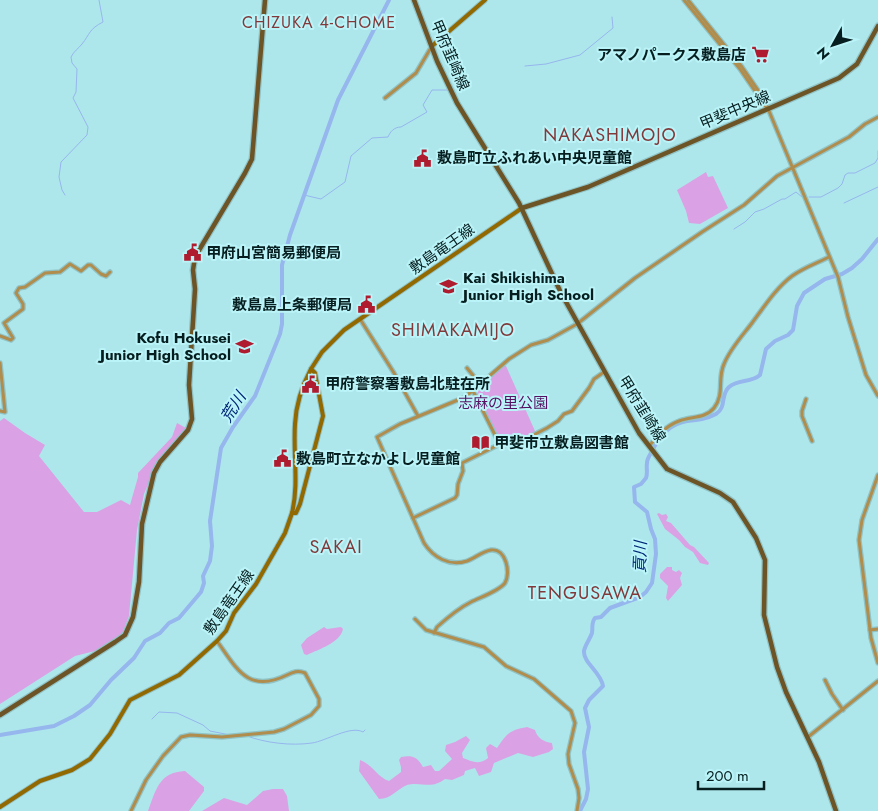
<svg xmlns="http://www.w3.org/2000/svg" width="878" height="811" font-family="Jost,'Noto Sans JP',sans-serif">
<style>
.green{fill:#daa2e4}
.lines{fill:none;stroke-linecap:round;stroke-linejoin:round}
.stream{stroke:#96b6ee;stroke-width:1}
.river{stroke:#96b6ee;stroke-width:4}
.tertiary-casing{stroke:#90c3c6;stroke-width:5.5}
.secondary-casing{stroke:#90c3c6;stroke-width:6}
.primary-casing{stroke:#90c3c6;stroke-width:7}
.tertiary{stroke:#b08d4d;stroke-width:3}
.secondary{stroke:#926801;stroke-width:4}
.primary{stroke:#6c5426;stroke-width:4.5}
.labels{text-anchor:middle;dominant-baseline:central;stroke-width:4;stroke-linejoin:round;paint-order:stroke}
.street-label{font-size:15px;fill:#061e1f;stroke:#bbf4f8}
.poi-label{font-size:15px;font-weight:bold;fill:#061e1f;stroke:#bbf4f8;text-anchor:start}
.park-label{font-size:15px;fill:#571162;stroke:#bbf4f8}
.neighbourhood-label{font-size:16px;letter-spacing:1px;fill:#81393a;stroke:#bbf4f8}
.water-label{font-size:16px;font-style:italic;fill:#002776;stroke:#bbf4f8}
.quarter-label{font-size:18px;letter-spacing:1px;fill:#81393a;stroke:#bbf4f8}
</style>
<rect width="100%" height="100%" fill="#aee7eb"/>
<g class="green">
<path d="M706,172L708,177L713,176L728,208L700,224L689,223L686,211L677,190Z"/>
<path d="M504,366H506L535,431C531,436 511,446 504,443C501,443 499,439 497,437L477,395L478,390Z"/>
<path d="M4,418L25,433L45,445L39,456L84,512H97L121,500L130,505L138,477V473L172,437L177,423L186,428L157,463L144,494L137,530L129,616L122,634L95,651L75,656L0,704V421Z"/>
<path d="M659,513L662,515L666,514L668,517L666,521L671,523L690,545L694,547L709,563L708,565L700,563L693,552L685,547L679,540L665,529L657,514Z"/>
<path d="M667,567H672V570L676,572L679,570L682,573L680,578L682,585L668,601L666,598L668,586L660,578V574Z"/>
<path d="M324,627L327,629L341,627L343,629C340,643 319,649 307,655L304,654L301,645L307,638Z"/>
<path d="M527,727L535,730C537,738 544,742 552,743L553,749L549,752L533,757L518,753L494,763L491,772L479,776L475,768L465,771L464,775L452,780L445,779C431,790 421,781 407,785C397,789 391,799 379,799L359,771L360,760C373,765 377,777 389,781L401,772V767L399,760L401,757C413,755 417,757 423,767L431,765L435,771H439L452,759L445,751L446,745L455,742L466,736L470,740L462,753L463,758C473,762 479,765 488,758L486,748L490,744L497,748C507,733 510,730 527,727Z"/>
<path d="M185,771L204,787V791L189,811H148C156,790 159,772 185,771Z"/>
<path d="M273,789H283L287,796L289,811H202L224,798L247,805L263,791Z"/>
</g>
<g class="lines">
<g class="stream">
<path d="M525,66L546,64L580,55L613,28L612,17"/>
<path d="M65,195L62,190L59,177L61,162L87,135L88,127L73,98L76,92L77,69L72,63L71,57C74,51 78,49 82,44C90,34 89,29 103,22L99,0"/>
<path d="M304,195L321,199L345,182L351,156L372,138L388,137C390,132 394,127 401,127L427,112L423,105L432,90H447"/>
<path d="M809,197H821L838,188L842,184L845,175L848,173H855L875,163L878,158V151"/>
<path d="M844,203L878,187"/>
<path d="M734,229L745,222L755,212L764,209L782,199H785L796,192L802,197"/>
<path d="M152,719L159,712L177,713L203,725L210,731L230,735"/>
<path d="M247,736C266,743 291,746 312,743C326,741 351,725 363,732L365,730"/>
</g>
<g class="river">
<path d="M0,735L54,726L74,716L90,705L111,680L134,658L145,641L160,633L169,623L179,618L201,592L204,583L203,576L210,561L212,546L210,521L221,448L233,427L255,396L280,334L282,324V265L290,235L338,100L389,0"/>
<path d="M580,811L586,799L588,789L584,752L589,727L585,708L589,700L603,686C601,672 583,663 584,651C585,645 590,639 592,633C593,627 591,623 595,618L601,617L610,608L640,597L646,592L652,583L656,554L655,539L651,529L647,512L635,502L634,487L641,484L646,478C648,473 646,468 647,463C647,458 651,454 653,449C660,435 670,424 687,421C697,420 707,419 716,414C727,407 720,395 729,387C738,379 751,383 760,375L766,349L775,341L788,335L793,330L797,306L804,293L825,279L842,274L852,268L862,259L878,239"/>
</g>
<defs>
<g id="tertiary">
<path d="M684,0L740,69L766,107"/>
<path d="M688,0L742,67L764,99L838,277L848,317L866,375L878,396"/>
<path d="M385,98L416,73L432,46"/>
<path d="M360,319L394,373L418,416"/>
<path d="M0,336L11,340L13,338L4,323L23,309V304L16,293L19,288L25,287L45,273L60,272L70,264L81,271L88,265H91L101,274L106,276L110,272"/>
<path d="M0,363L5,412L0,411"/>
<path d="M467,368L481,385"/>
<path d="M473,391L497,439L504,445L518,443L547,428L558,421L564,414L572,411L589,388L594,379L604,372"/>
<path d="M806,399L802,411V416L812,441"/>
<path d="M650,445C658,435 666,426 679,421C691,416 705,419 714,408C725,394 717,379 724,364C730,349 742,336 752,323C764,307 776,288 792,276C803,268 817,263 829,257"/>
<path d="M878,475L862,520L859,540L871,638L878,663"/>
<path d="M413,518L455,498L457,495L458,484L463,471L462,463L500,444"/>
<path d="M415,619L426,630L484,647L506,666L534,679L571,711L575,723L568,754L569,764L578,789L579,798L577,811"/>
<path d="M870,630L878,629"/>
<path d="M434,633L437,627C447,618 459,608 471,602C481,597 499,591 505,583C511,573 506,548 491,550C483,551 475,558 467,561C449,567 433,557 424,543L377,437L400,424L465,397L509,359L531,345L548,340L577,324L635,278L702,232L744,205L777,176L849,137L865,124L878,117"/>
<path d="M825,680L832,694L843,710"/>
<path d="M808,737L878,681"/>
<path d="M131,811L146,780L163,756L181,737L190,735L222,737L274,732L284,729L311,715L319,706V699L305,673C298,670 293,672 287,675C248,694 237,669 217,641"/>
</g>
<g id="secondary">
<path d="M432,46L485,0"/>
<path d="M292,513C299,484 293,454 295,424C296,405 302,386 311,369"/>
<path d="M0,807L40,781L72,770L90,759L110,734L130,700L179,675L217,641L226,631L234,613L256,584L285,533L292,513H296L300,504L323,416L315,373L311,369L322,352L344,330L522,208"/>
</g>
<g id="primary">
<path d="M414,0L437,61L457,103L519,203L561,293L639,433L667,469L720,493L733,502L756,538L765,560L764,615L777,667L786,692L819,762L836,811"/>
<path d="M522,208L588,187L839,78L857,64L878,26"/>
<path d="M0,715L115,642L125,635L133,617L139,582L142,524L154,473L160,462L188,430L192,419L189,385L195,289L193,270L195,257L245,173L252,159L265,0"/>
</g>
</defs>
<use href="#tertiary" class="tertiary-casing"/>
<use href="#secondary" class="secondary-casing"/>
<use href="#primary" class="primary-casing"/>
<use href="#tertiary" class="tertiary"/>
<use href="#secondary" class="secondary"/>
<use href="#primary" class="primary"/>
</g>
<defs>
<symbol id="supermarket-bare" viewBox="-9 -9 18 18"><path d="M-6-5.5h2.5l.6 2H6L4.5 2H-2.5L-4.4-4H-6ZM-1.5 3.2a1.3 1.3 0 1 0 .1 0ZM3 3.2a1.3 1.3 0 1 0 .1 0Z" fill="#af1b2f" stroke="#bbf4f8" stroke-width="2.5" paint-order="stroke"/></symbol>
<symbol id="civic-bare" viewBox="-9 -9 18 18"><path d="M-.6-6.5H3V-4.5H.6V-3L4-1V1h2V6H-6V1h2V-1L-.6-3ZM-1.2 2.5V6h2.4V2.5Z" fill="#af1b2f" stroke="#bbf4f8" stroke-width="2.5" paint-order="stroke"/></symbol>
<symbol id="school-bare" viewBox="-9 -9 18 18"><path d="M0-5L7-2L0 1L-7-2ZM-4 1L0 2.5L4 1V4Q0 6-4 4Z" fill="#af1b2f" stroke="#bbf4f8" stroke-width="2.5" paint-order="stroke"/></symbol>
<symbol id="library-bare" viewBox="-9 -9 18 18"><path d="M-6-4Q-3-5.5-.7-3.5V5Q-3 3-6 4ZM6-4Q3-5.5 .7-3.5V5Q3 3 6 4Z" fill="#af1b2f" stroke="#bbf4f8" stroke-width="2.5" paint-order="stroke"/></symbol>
</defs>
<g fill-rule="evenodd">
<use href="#supermarket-bare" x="748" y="42" width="25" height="25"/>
<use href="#civic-bare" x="410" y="146" width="25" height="25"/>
<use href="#civic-bare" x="180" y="240" width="25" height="25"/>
<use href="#school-bare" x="436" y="274" width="25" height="25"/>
<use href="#civic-bare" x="354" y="292" width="25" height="25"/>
<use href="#school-bare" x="232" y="334" width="25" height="25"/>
<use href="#civic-bare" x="298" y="372" width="25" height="25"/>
<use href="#library-bare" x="468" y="430" width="25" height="25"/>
<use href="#civic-bare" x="270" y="446" width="25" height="25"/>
</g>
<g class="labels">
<g class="street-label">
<text transform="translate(450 55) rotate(67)">甲府韮崎線</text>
<text transform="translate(735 110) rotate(-23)">甲斐中央線</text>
<text transform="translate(442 249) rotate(-35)">敷島竜王線</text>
<text transform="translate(642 409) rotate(58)">甲府韮崎線</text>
<text transform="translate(229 602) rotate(-55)">敷島竜王線</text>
</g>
<g class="poi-label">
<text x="746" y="55" text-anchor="end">アマノパークス敷島店</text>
<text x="437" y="158">敷島町立ふれあい中央児童館</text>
<text x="206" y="253">甲府山宮簡易郵便局</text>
<text x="463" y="278">Kai Shikishima<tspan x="463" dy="17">Junior High School</tspan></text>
<text x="352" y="305" text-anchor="end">敷島島上条郵便局</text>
<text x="231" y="338" text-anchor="end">Kofu Hokusei<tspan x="231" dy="17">Junior High School</tspan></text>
<text x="325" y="384">甲府警察署敷島北駐在所</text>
<text x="494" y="443">甲斐市立敷島図書館</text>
<text x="296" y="459">敷島町立なかよし児童館</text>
</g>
<g class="park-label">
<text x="503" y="403">志麻の里公園</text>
</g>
<g class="neighbourhood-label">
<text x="319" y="22">CHIZUKA 4-CHOME</text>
</g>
<g class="water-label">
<text transform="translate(233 407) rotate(-58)">荒川</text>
<text transform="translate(640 557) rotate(-88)">貢川</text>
</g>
<g class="quarter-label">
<text x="610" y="135">NAKASHIMOJO</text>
<text x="453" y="330">SHIMAKAMIJO</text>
<text x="336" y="547">SAKAI</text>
<text x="585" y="593">TENGUSAWA</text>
</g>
</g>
<g transform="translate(833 45) rotate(230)" stroke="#bbf4f8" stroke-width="4" paint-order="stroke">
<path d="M0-4L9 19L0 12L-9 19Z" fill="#061e1f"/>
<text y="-8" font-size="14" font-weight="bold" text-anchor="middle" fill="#061e1f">N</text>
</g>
<path d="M698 781v8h66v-8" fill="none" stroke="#061e1f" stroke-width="2.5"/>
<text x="706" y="781" font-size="15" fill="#061e1f" stroke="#bbf4f8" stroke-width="4" paint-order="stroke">200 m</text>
</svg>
